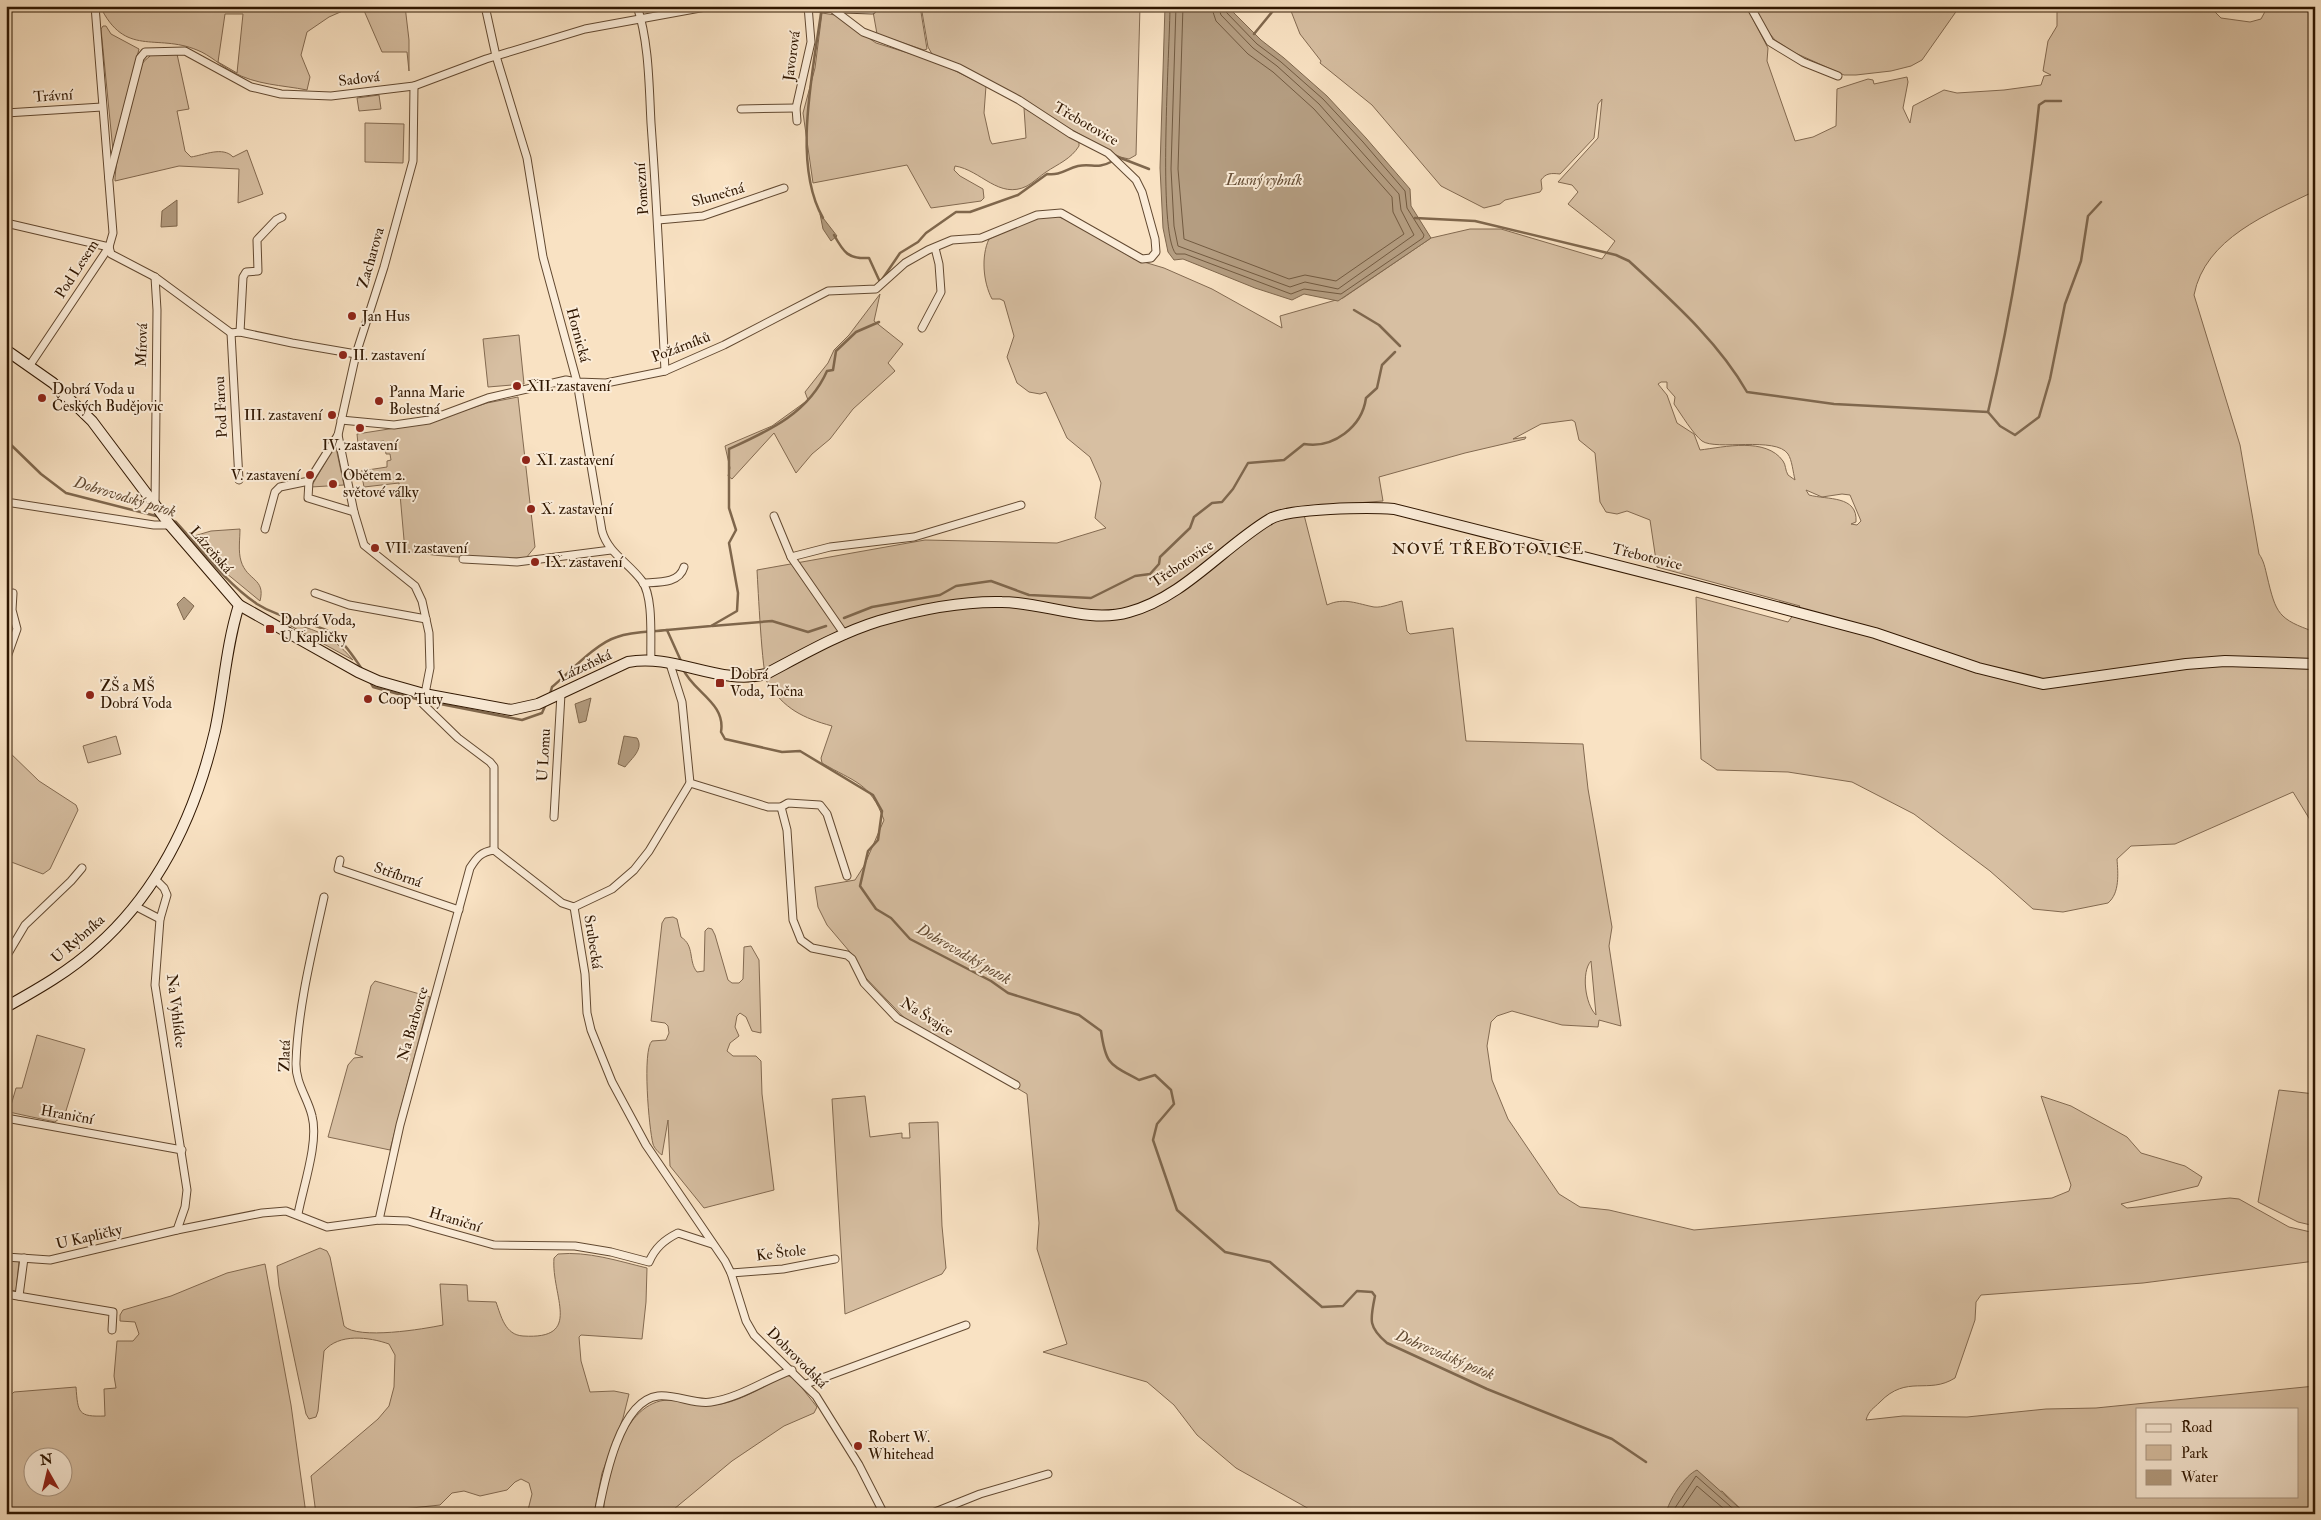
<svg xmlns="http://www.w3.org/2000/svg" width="2321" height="1520" font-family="'IM FELL Double Pica',serif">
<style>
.green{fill:#d7bfa2;stroke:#836a51;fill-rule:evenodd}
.water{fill:#b49d81;stroke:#7f674d}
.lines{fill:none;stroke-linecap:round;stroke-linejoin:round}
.shore{stroke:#725a40;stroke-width:1}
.stream{stroke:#7f674d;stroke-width:2.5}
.street-casing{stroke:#624931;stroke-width:9}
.secondary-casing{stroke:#2f1600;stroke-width:12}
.street{stroke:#fbecd8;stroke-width:7}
.secondary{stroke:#fbecd8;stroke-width:10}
.poi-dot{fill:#8f2418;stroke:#fbecd8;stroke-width:2}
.labels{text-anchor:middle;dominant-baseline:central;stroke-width:4;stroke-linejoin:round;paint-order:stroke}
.street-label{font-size:15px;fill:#2f1600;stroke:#fbecd8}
.poi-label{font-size:15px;fill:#2f1600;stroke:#fbecd8;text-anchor:start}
.water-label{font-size:16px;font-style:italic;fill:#644c34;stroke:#fbecd8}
.neighbourhood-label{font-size:16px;letter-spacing:1px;fill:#2f1600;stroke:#fbecd8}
</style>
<rect width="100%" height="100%" fill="#f9e2c3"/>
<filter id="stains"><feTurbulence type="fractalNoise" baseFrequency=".004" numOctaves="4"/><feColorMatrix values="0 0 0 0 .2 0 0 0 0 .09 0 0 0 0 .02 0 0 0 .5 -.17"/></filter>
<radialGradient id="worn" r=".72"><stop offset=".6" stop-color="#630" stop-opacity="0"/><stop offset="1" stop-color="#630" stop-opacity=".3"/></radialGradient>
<g class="green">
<path d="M100,6H354L329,17L307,32L301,55L310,77L307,90C282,85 256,85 233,72C221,66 210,55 197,50C156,33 125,58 100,6ZM225,14H243L237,73L218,62Z"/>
<path d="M362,6H405L409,40V71L407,52H382Z"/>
<path d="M872,6H920L927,49L924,50L877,34Z"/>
<path d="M921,6H1140L1136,155L1129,159L1120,157L952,62L932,54L928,47Z"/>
<path d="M1289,6H1746L1768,48L1767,61L1795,141L1813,137L1836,126L1837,89L1868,79L1873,80L1874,84L1907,77L1908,82L1903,108L1910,123L1913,106L1944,90L1957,93L2004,90L2041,85L2044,76L2051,75L2043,71L2048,41L2057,26V6H2209L2221,18L2250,22L2261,19L2268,6H2315V191C2268,214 2205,238 2194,295L2240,445L2259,554C2264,561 2265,568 2267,576C2276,614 2278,619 2315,632V828L2293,792L2175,844L2131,846L2117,859C2118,873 2120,893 2108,903L2063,912L2033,909L1990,871L1914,814L1852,782L1788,772L1717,770L1701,759L1696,597L1788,622L1800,606L1657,567L1650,520L1627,511L1617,514L1606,512L1600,502L1595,453L1579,440L1575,422L1572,420L1541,424L1513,439L1526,437L1525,439L1465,453L1379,477L1383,501L1302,507L1327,605C1344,597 1358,604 1374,607C1382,608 1393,603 1402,601L1407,631L1410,634L1453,628L1466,741L1583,744L1588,789L1612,927L1609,946L1621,1026L1599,1020L1598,1027L1562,1025L1512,1011L1497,1016L1491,1022L1487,1046L1492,1080L1508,1119L1559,1194L1580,1207L1609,1210L1694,1230L2052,1198L2069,1191L2071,1185L2041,1096L2071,1106L2127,1137L2141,1153L2185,1166L2202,1177L2198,1186L2121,1204L2127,1208L2230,1198L2239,1199L2289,1227L2315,1233V1261L2143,1283L1981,1295L1976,1302L1975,1320L1955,1378C1928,1395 1907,1374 1880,1402C1873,1409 1869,1410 1866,1420L1903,1416L1967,1417L2046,1409L2096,1408L2315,1386V1514H1746L1722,1491L1667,1509L1666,1514H1318L1236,1468L1197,1435L1174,1405L1147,1382L1043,1352L1067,1344L1037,1249L1039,1223L1027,1094L913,1027L864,976L855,958L827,925L818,907L815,887L855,880L864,866L884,820C870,782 854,782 822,763L821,758L832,726C803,718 784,709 767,682C762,673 758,587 757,570L925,540L1057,543L1106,528L1095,518L1101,483L1098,475L1090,457L1067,438L1046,392L1040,394L1029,392L1017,383L1007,357L1014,336L1004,301L1000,299H992C983,282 981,256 989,239L1025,223L1043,216L1054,215L1075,223L1134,259L1164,268L1212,289L1282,328L1280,316L1343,298L1431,238L1470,229H1501L1602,259L1615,241L1568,204L1578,192L1572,185L1558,182L1598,138L1602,99L1598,104L1594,138L1560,174C1551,173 1546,173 1541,180L1542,189L1540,192L1505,200L1500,204L1484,208L1441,186L1372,105L1320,63L1321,61L1300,34ZM1661,382H1667V388L1675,397L1674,404C1681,414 1693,434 1702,441C1716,451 1776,436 1788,454C1792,460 1793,472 1795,480L1788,475C1785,470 1786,465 1783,461C1766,437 1724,447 1700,450L1694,434L1677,423L1667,395L1658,384ZM1806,490L1822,497L1842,494L1850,495L1861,521L1857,525L1851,524L1856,522C1858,495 1827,500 1809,495ZM1591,961L1596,1015C1585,1004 1581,972 1591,961ZM2137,1409H2297V1496H2137Z"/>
<path d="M1754,6H1960L1922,60L1911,66L1891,71L1856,75H1844L1793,52L1775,40L1765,28Z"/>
<path d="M822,13L835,15L876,43L937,62L986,86L984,113L990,140L992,144L1026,138L1024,108L1079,141V146C1071,159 1058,164 1046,172C1040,176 1034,182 1027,186C999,200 981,170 955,166L954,170L960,176L983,189L984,198L981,201L931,208L907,165L813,183L803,113L815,68Z"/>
<path d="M103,26H106L111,34L139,49L113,151L101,29Z"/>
<path d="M153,53L177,54L189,109L177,111L185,151L191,157C204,155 223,146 233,157L247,150L263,194L238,203L239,169L179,166L115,181C114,165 133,79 142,64C144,60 150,57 153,53Z"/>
<path d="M379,95L381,109L359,111L357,98Z"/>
<path d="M365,123L404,124L403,163L365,162Z"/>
<path d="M880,294L874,321L903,344L888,363L895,371L853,409L830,439L812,454L796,473L774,433L732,479L728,476L730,468L725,446L772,426L808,400L805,392L828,363L834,350L849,335Z"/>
<path d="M519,335L524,384L488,387L483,339Z"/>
<path d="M518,397L535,547L526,558C486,559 445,558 405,551L399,483L364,487L361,471L387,467V461L391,460L390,454H386L384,441L358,444L357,434L427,423L487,403Z"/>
<path d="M336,448L344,485L311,487L333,449Z"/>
<path d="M240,529C240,539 238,551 241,561C247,581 266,578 260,601L226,573L194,536L211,531Z"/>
<path d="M280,620C314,630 328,631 353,660Z"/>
<path d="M116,736L121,754L88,763L83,746Z"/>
<path d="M6,749L39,781L76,805L78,810L50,869L43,874L6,860Z"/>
<path d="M673,917L677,919L681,937C695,946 688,961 697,972L704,971L705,931L708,928L712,929L715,935L728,980L732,983H739L743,979L744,947L751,946L759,960L761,1033L752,1031L746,1017L740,1013L737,1016L735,1027L739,1036L730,1043L727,1051L733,1056H756L761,1061L762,1094L774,1190L704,1208L670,1166L668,1120L662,1155C659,1153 654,1148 653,1144C649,1129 642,1050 652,1041L666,1040L669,1033L668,1026L665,1023L651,1021L662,923L665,918Z"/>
<path d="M375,981L430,997L390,1150L328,1137L348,1065L354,1058L363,1057L355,1054L371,986Z"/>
<path d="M37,1035L85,1049L65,1114L55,1122L9,1112L16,1088H22Z"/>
<path d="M2279,1090L2315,1094V1226L2298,1222L2258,1202Z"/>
<path d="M865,1096L870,1137L902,1133V1138H910L909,1123L938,1122L942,1226L946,1268L942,1274L845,1314L832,1099Z"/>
<path d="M320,1248L327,1251L330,1257L344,1326C358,1340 424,1329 443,1325L440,1284L467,1285L468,1301L496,1302C501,1316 505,1335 523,1336C584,1340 551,1296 554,1258L558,1254C588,1251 618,1261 647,1268L646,1302L642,1339L581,1335L579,1337L581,1361L590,1392L614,1391L629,1394L623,1418L602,1473L594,1514H527L532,1494L529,1483L521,1479L515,1482L507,1490L480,1496L464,1491L452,1493L440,1505L393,1510V1514H316L311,1476L378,1419L389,1406L394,1387L395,1355L389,1344C369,1337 339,1333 324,1351L318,1411L316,1417L309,1419L306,1414L279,1286L277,1266Z"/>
<path d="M6,1261H19L16,1291L6,1289Z"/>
<path d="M265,1264L291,1405L306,1514H6V1400L14,1392L76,1387C78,1413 78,1417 105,1416L104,1389L116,1388L114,1376L117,1341H133L139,1334L135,1322L120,1321V1315L123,1310L171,1296L227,1273ZM32,1458H62V1488H32Z"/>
<path d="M787,1375L795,1379L817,1407L814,1413L784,1426L732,1461L668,1514H609L604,1509C603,1474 625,1401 668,1400C686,1399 702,1408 721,1404C743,1400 766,1385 787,1375Z"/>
</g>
<g class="water">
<path d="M1165,6H1227L1261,40L1284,58L1327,96L1366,138L1410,189L1411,206L1431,238L1338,301L1304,294L1292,300L1255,288L1183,259L1174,260L1168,252L1163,228L1160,168Z"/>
<path d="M177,200V226L161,227L162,211Z"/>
<path d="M820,214L837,236L831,241L823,229Z"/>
<path d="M184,597L194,606L184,620L177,604Z"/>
<path d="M591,698L586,721L579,723L575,704Z"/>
<path d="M624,736L637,738C644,749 632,758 625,767L618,764Z"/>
<path d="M1697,1470L1746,1514H1666C1668,1501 1685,1475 1697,1470Z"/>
</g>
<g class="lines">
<g class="shore">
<path d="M1170,6C1170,46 1157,233 1176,254H1185L1291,294L1304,289L1341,294L1423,238L1424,235L1407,208L1405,191L1363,142L1323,99L1281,62L1257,44L1226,12L1224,6"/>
<path d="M1176,6L1171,169L1174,226L1178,246L1290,287L1305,282L1338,289L1414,235L1401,210L1399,194L1319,104L1277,66L1253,48L1221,15L1218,6"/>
<path d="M1183,6L1178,169L1184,239L1289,279L1305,275L1336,281L1404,234L1393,212L1392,197L1314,109L1273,72L1248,54L1216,21L1211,6"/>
<path d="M1671,1514L1696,1476L1739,1514"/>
<path d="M1678,1514L1697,1486L1730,1514"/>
</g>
<g class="stream">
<path d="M821,13C813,72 792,165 823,218"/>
<path d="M1254,34L1277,6"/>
<path d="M1118,157L1149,169"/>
<path d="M1415,218L1475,221L1616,255L1629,261C1671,300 1718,341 1747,392L1834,404L1988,412L2000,426L2015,435L2039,417L2050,379L2065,304L2081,261L2088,216L2101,202"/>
<path d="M834,235C844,253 848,259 869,258L880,282"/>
<path d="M881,281L900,253L918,242L926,233L956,212H970L1018,195L1047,174C1060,176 1066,169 1078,166C1093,163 1096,170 1113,161"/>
<path d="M1354,310L1379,325L1400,346"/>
<path d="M1988,412C2012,310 2028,209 2039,105L2045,101H2061"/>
<path d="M6,440L41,474L66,493L160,517"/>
<path d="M170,520L176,522C201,549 226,583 257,604C279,618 303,620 326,630C341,637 353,656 362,669"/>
<path d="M844,618L872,607L940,595L956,586L991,581L1029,595L1091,598L1135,576L1150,574L1159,564L1160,557L1190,528L1194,517L1212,503L1222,502L1233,489L1248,463L1284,460L1304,444C1333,449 1362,427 1366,398L1377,388L1382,365L1395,352"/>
<path d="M712,626L772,621L808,632L826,626"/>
<path d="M667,630L711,626L737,611L738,593L729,543L736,530L729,508V449C768,431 808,414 827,371L833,370L836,351L856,332L879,322"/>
<path d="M683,669C693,692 726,703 721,732L725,739L782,752L800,751L873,795L882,811L878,840L868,851L860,886L876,909L891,918L910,939L991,981L1008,993L1079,1015L1101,1031C1106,1066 1110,1064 1139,1080L1155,1075L1171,1090L1174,1104L1157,1124L1153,1140L1177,1210L1225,1252L1270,1262L1322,1307L1343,1306L1357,1291L1372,1292L1375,1296C1370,1320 1368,1327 1387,1343L1487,1389L1612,1439L1646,1462"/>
<path d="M369,680L373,687L420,700L522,720L542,713L546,704"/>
<path d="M550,694L552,687C569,673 596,643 617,637C633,631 651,632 667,630L681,661"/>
</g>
<defs>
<g id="street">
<path d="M485,6L496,56L527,158L543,257L577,382L602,531C608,553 629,563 642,581C654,598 650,640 651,661"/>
<path d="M637,6C649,42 649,85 651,123C657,206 661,288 665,371"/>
<path d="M756,6L872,10"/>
<path d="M1750,6L1770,42L1803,62L1838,76"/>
<path d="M741,109L796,108"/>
<path d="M6,113L102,107"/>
<path d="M797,121L796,108L811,42L808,6"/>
<path d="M109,178L140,58L145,52L185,51L251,87L281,94L331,96L414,86L486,59L585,29L711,6"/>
<path d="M658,220L703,216L784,188"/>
<path d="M6,223L109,247"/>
<path d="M109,247L111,254L155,277L231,333L240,332L292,343L356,354"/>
<path d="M155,277L157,310L155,505"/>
<path d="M922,328L941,292L939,264L935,248"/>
<path d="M240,332L243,277L246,272L258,271L257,240L276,220L282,217"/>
<path d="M231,333L239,480"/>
<path d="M30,365L109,247L113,233L95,6"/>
<path d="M341,420L394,425L429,420L488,398L566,380L577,382L606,383L665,371L724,345L828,291L876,289L905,263L928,250L952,240L981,238L1037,215L1061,213L1142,259L1151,258L1156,252L1155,239L1142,192L1136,180L1108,153L1071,134L1019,100L959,68L863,32L834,10"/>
<path d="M338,435L354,512L364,545L415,586L422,601L429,633L430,668L423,704L458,738L490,762L494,767V850"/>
<path d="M6,502L154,525H170"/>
<path d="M354,512L308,498L309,481L338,435L356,354L384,267L413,161L414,86"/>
<path d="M774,516L791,557L845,635"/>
<path d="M265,529L275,492L280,487L309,481"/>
<path d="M791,557L830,547L914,537L1021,505"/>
<path d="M463,559L517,562L611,550"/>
<path d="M643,583C658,582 679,584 684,567"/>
<path d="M315,593L349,605L426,619"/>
<path d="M6,660L17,629L12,610L13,593"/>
<path d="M690,783L768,807H781L788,803L820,805L827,814L847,876"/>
<path d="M781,807L787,830L793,920L801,940L812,948L847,955L852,959L864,983L897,1018L1016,1085"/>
<path d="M554,817L561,694"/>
<path d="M340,860L338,869L459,910"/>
<path d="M155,879L164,888L167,895L160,919L155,985L187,1190L185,1207L177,1230"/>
<path d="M135,906L160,919"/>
<path d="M574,907L585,974L587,1013L591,1030L612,1082L646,1145L725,1261L731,1273L746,1321L754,1335L816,1396L859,1465L884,1514"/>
<path d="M574,907L612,889L634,870L649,851L690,783L682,702L670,664"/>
<path d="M6,957L25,925L71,881L82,868"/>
<path d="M6,1118L182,1150"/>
<path d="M298,1214C303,1187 319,1142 312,1116C308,1098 295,1083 296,1062C298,1007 312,952 324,897"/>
<path d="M379,1220L400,1125L470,868C477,857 481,852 494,850L562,903L574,907"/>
<path d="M6,1257L50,1260L177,1230L262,1213L286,1211L327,1227L379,1220L408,1221L494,1245L575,1246L611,1252L649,1262C655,1248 664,1240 678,1233L712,1244"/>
<path d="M731,1273L783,1269L835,1259"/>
<path d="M6,1294L113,1312L112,1330"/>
<path d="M19,1296L24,1258"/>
<path d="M806,1384L966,1325"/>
<path d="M598,1514C604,1483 619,1401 658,1396C676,1394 695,1405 711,1402C739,1398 765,1380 792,1370"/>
<path d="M930,1514L980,1494L1048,1474"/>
</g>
<g id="secondary">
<path d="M6,350L53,383L92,421L170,525L239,605L358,672L378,681L424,694L511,710L538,704L628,662C675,653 719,686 766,674C802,655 840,633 879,621C917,610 962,601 1002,602C1043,602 1088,624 1129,612C1184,597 1223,547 1270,519C1290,508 1369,507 1394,509L1690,584L1875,633L1978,668L2043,684L2186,664L2225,661L2315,664"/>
<path d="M6,1007C38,989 70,971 97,946C160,890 196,812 215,731C224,689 226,646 239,605"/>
</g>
</defs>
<use href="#street" class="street-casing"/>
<use href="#secondary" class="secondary-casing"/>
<use href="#street" class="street"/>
<use href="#secondary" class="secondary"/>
</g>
<g class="poi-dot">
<circle cx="352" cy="316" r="5"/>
<circle cx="343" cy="355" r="5"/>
<circle cx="517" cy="386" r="5"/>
<circle cx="42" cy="398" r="5"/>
<circle cx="379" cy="401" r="5"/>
<circle cx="332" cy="415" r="5"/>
<circle cx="360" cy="428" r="5"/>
<circle cx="526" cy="460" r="5"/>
<circle cx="310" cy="475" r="5"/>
<circle cx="333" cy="484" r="5"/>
<circle cx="531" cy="509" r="5"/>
<circle cx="375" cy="548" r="5"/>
<circle cx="535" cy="562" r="5"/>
<rect x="265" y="624" width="10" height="10" rx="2.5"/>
<rect x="715" y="678" width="10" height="10" rx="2.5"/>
<circle cx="90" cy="695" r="5"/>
<circle cx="368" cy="699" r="5"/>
<circle cx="858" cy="1446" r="5"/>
</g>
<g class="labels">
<g class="street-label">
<text transform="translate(792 56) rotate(-82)">Javorová</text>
<text transform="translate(359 79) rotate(-7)">Sadová</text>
<text transform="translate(53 96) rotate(-4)">Trávní</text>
<text transform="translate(1086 124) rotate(30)">Třebotovice</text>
<text transform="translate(642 189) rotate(-94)">Pomezní</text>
<text transform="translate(718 195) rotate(-16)">Slunečná</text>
<text transform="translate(371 258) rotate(-74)">Zacharova</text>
<text transform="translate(77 269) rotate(-57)">Pod Lesem</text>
<text transform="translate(578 335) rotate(75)">Hornická</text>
<text transform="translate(142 345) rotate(-88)">Mírová</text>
<text transform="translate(681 347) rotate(-21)">Požárníků</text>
<text transform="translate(221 407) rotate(-93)">Pod Farou</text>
<text transform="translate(211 550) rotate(49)">Lázeňská</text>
<text transform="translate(1647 557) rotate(14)">Třebotovice</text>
<text transform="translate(1182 564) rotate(-34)">Třebotovice</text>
<text transform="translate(585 666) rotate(-25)">Lázeňská</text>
<text transform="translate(544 755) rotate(-87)">U Lomu</text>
<text transform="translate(398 875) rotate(19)">Stříbrná</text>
<text transform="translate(78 939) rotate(-41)">U Rybníka</text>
<text transform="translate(593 942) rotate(81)">Srubecká</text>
<text transform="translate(176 1011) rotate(83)">Na Vyhlídce</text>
<text transform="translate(927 1017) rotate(32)">Na Švajce</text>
<text transform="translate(413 1024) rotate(-74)">Na Barborce</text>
<text transform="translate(285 1056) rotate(-88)">Zlatá</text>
<text transform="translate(67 1115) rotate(10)">Hraniční</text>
<text transform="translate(455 1220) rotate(17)">Hraniční</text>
<text transform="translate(89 1237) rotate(-13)">U Kapličky</text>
<text transform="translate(781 1253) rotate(-7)">Ke Štole</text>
<text transform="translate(797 1358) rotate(45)">Dobrovodská</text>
</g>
<g class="poi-label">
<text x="362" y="316">Jan Hus</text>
<text x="353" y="355">II. zastavení</text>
<text x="527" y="386">XII. zastavení</text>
<text x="52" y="389">Dobrá Voda u<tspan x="52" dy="17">Českých Budějovic</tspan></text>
<text x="389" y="392">Panna Marie<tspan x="389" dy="17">Bolestná</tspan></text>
<text x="322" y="415" text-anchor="end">III. zastavení</text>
<text x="360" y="445" text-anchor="middle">IV. zastavení</text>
<text x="536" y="460">XI. zastavení</text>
<text x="300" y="475" text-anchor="end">V. zastavení</text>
<text x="343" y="475">Obětem 2.<tspan x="343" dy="17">světové války</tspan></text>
<text x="541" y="509">X. zastavení</text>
<text x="385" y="548">VII. zastavení</text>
<text x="545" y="562">IX. zastavení</text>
<text x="280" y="620">Dobrá Voda,<tspan x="280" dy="17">U Kapličky</tspan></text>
<text x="730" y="674">Dobrá<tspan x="730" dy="17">Voda, Točna</tspan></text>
<text x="100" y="686">ZŠ a MŠ<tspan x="100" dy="17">Dobrá Voda</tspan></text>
<text x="378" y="699">Coop Tuty</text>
<text x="868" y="1437">Robert W.<tspan x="868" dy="17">Whitehead</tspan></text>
</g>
<g class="water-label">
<text x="1264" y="180">Lusný rybník</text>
<text transform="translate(125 497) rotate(17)">Dobrovodský potok</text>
<text transform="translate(964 954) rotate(30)">Dobrovodský potok</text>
<text transform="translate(1445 1355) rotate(23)">Dobrovodský potok</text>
</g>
<g class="neighbourhood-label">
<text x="1488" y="549">NOVÉ TŘEBOTOVICE</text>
</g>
</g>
<rect width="2321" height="1520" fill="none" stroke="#f9e2c3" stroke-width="25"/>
<rect x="8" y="8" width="2306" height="1505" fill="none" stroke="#2f1600" stroke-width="2.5"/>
<rect x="12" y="12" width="2296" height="1495" fill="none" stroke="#2f1600"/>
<rect x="2136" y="1408" width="162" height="90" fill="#fbecd8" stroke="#a99682"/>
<rect x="2146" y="1424" width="25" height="8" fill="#fbecd8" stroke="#a99682"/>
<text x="2181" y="1432" font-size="15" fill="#2f1600">Road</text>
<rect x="2146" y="1445" width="25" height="15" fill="#d7bfa2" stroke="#a99682"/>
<text x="2181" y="1458" font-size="15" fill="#2f1600">Park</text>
<rect x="2146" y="1470" width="25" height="15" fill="#b49d81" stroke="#a99682"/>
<text x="2181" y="1482" font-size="15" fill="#2f1600">Water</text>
<g transform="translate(48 1472) rotate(352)"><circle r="24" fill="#fbecd8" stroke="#a99682"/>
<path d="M0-4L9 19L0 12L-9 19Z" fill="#8f2418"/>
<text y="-8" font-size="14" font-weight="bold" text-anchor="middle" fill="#2f1600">N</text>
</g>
<rect width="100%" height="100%" filter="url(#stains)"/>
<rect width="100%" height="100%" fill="url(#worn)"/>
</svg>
